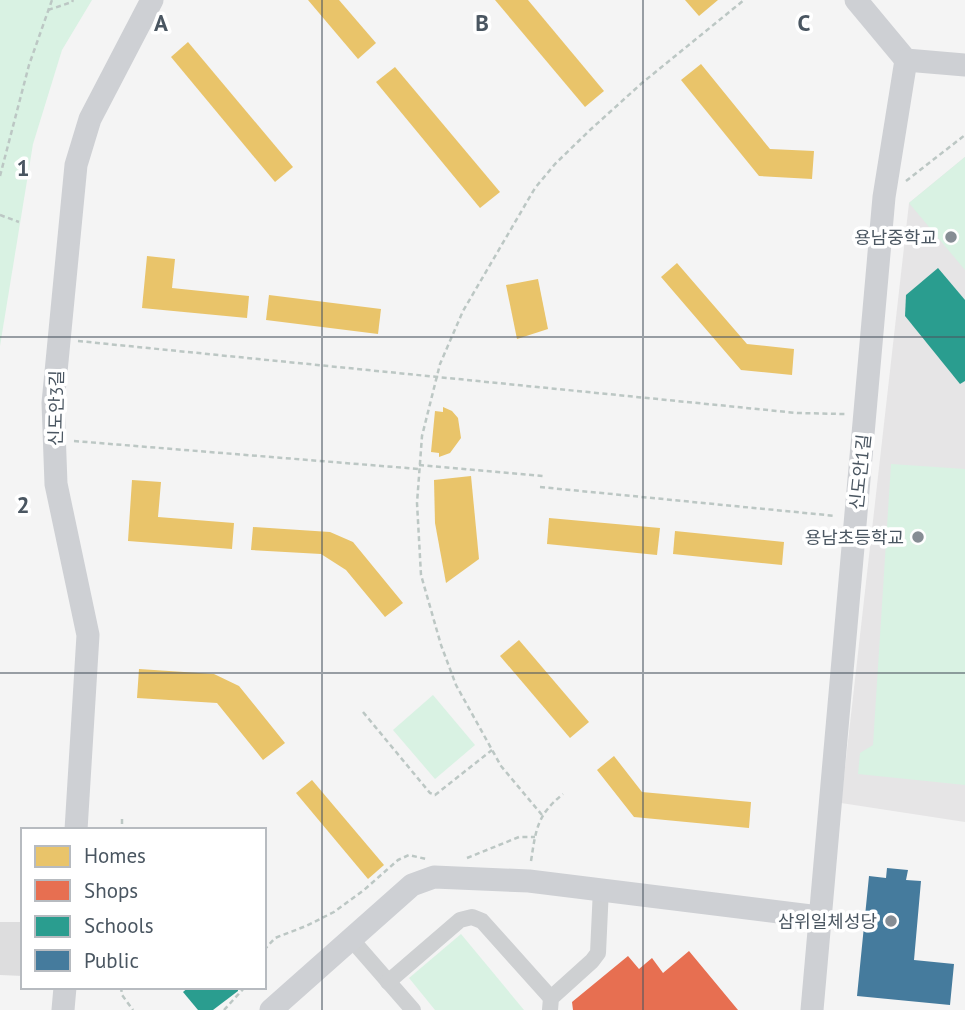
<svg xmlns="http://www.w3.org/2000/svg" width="965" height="1010" font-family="'PT Sans','Noto Sans KR',sans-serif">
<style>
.education{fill:#e6e5e6}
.green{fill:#d9f2e3}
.homes{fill:#e9c46a}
.shops{fill:#e76f51}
.schools{fill:#2a9d8f}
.public{fill:#457b9d}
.building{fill:#ddddde}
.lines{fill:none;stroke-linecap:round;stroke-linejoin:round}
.path{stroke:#bcc7c4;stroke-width:2.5;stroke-dasharray:5 3.5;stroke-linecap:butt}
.street{stroke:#ced0d2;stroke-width:16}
.secondary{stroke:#ced0d4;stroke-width:23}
.grid{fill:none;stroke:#4a5661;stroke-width:2;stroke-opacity:0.55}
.poi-dot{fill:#868d94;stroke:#fff;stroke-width:2.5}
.labels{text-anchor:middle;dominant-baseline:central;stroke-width:7;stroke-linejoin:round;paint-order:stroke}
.poi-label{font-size:18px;fill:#4a5661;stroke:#fff;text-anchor:end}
.street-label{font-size:18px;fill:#4a5661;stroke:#fff}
.grid-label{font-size:23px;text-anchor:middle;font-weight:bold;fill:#4a5661;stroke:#fff;stroke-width:7;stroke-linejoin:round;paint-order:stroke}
</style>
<rect width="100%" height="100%" fill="#f4f4f4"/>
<path class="education" d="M965,157V822L841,803L909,203Z"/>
<g class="green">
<path d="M0,0H92L62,50L33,144L0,346Z"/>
<path d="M965,157V270L909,203Z"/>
<path d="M891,464L965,469V785L858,774L860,753L873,745Z"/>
<path d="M433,695L475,745L435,779L393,730Z"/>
<path d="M461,934L524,1010H435L409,978Z"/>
</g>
<g class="homes">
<path d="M308,0H339L376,43L358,59Z"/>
<path d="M495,0H528L604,91L585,107Z"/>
<path d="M685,0H718L699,16Z"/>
<path d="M188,42L293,167L275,182L171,57Z"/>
<path d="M701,64L770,149L814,151L812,179L759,176L681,80Z"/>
<path d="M395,67L500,192L480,208L376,82Z"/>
<path d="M147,256L175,259L172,288L249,296L247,318L142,308Z"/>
<path d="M677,263L747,344L794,349L792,375L741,370L661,277Z"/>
<path d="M538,279L548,329L517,339L506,285Z"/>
<path d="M269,295L381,309L378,334L266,320Z"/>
<path d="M443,407L452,411L458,418L461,438L450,453L439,457V453L431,452L435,411L443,412Z"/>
<path d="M471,476L479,559L446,583L435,523L434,480Z"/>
<path d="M132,480L161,482L158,517L234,523L232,549L128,541Z"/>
<path d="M549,518L660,528L657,555L547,544Z"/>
<path d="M253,527L330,532L353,542L403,603L385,617L346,570L321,554L251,550Z"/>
<path d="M675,531L784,542L782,565L673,554Z"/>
<path d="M519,640L589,722L570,738L500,656Z"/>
<path d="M139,669L214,674L239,686L285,743L263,760L217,703L137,698Z"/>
<path d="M614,756L642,792L751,802L749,828L634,817L597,770Z"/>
<path d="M312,780L384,865L368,879L296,793Z"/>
</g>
<path class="shops" d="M689,951L738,1010H573L572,1002L628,956L639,969L652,958L663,973Z"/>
<g class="schools">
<path d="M938,268L965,300V381L960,384L905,316L906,295Z"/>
<path d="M189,987H238V991L213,1010H198L183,992Z"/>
</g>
<path class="public" d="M887,868L908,870L906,880L921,881L914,960L954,964L950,1005L857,996L869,876L886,878Z"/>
<path class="building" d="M0,922H23V976L0,975Z"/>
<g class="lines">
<g class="path">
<path d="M48,10L72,2L73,0"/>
<path d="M0,176L29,65L52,0"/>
<path d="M906,181L965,135"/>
<path d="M0,215L19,222"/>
<path d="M78,341L797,413L845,414"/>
<path d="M74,441L419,469"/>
<path d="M419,465L543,476"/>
<path d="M540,487L836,516"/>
<path d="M363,712L430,793L435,795L492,750"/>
<path d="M542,815L501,766L456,685L441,645L421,575L417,503L422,436L440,364L463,311L535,188L555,164L590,130L642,83L744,0"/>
<path d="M122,819V830"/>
<path d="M467,858L519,837H535"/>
<path d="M531,861C536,829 537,815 563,794"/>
<path d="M264,950L275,938L306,926L334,912L364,890L398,860L409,855L426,859"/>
<path d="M121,987L122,995L133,1010"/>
<path d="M224,1010L245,987"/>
</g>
<g class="street">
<path d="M352,940L413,1010"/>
<path d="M388,982L460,920L472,917L482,921L551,998"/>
<path d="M550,1010L551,998L592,961L598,953L601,888"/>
</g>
<g class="secondary">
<path d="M856,0L906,60L965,65"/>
<path d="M76,830L88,635L56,484L53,403L76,165L90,119L152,0"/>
<path d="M63,1010L65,987"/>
<path d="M271,1010L412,885L434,877L529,881L819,917"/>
<path d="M812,1010L884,197L906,60"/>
</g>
</g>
<path class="grid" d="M322,0V1010M643,0V1010M0,337H965M0,673H965"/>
<g class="poi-dot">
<circle cx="951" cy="237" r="7"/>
<circle cx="918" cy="537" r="7"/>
<circle cx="891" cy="921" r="7"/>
</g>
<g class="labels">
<g class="poi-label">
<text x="937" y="237">용남중학교</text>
<text x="904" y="537">용남초등학교</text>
<text x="877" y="921">삼위일체성당</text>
</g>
<g class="street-label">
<text transform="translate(56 408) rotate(-89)">신도안3길</text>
<text transform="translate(860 472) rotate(-84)">신도안1길</text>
</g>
</g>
<g class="grid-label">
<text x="161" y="31">A</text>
<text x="482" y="31">B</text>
<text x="804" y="31">C</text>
<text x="23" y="176">1</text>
<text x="23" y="513">2</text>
</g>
<rect x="21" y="828" width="245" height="161" fill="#ffffff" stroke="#b7bbc0" stroke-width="2"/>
<rect x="35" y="846" width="35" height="21" fill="#e9c46a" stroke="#b7bbc0" stroke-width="2"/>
<text x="84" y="863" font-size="21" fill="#4a5661">Homes</text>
<rect x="35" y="880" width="35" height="21" fill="#e76f51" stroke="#b7bbc0" stroke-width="2"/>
<text x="84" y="898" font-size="21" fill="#4a5661">Shops</text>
<rect x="35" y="916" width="35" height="21" fill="#2a9d8f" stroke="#b7bbc0" stroke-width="2"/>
<text x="84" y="933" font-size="21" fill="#4a5661">Schools</text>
<rect x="35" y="950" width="35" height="21" fill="#457b9d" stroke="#b7bbc0" stroke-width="2"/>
<text x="84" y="968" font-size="21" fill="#4a5661">Public</text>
</svg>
